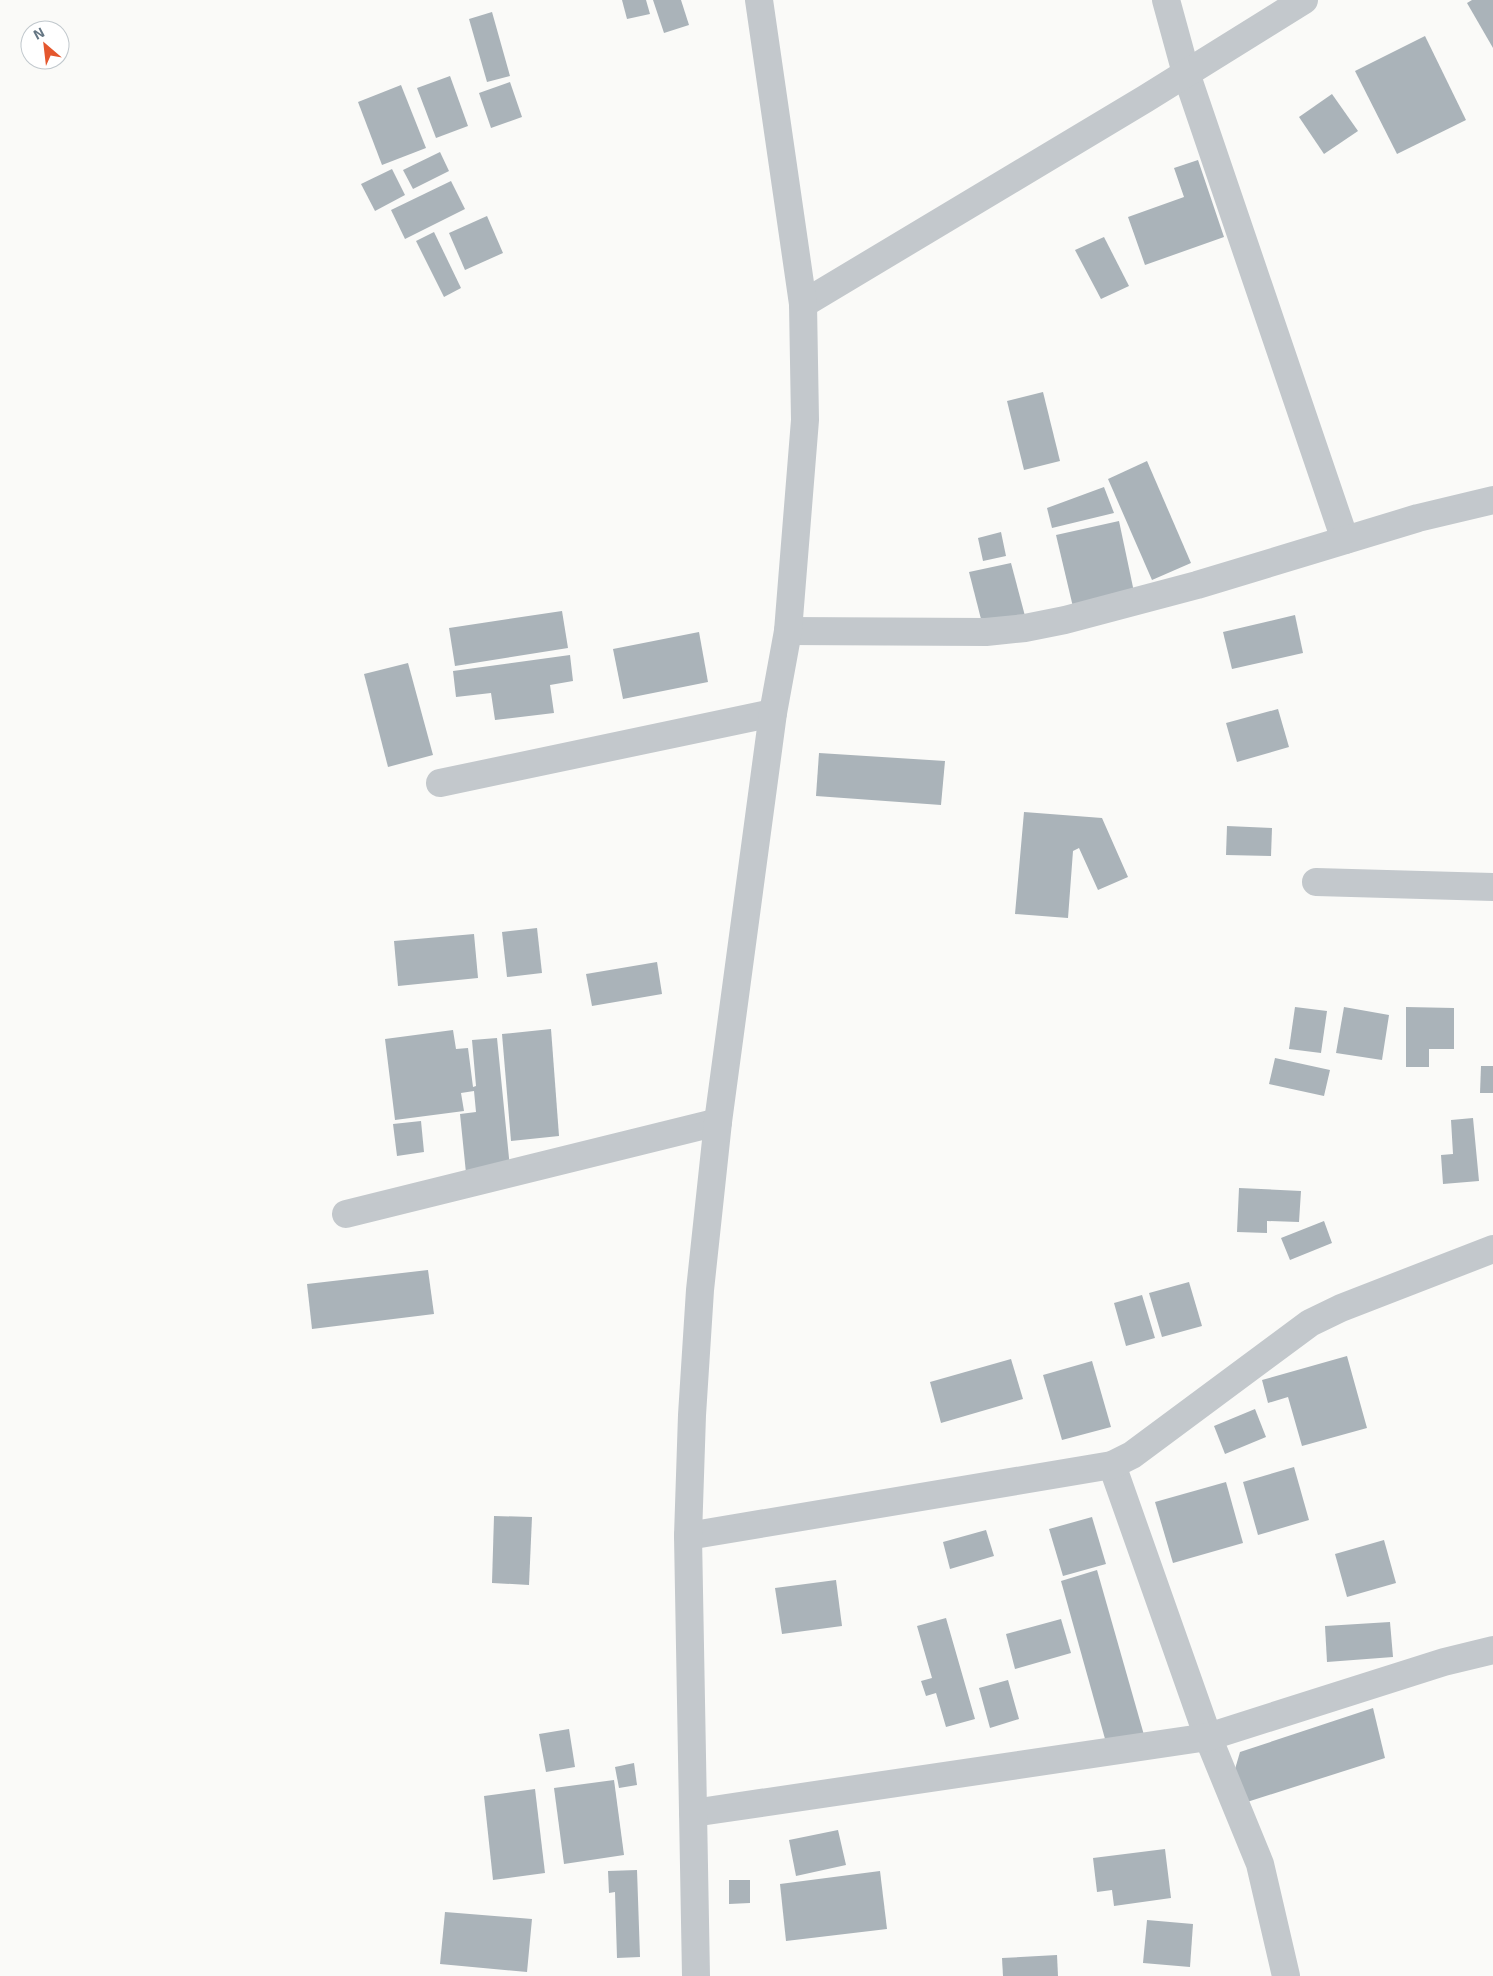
<svg xmlns="http://www.w3.org/2000/svg" width="1493" height="1976" font-family="'Exo 2',sans-serif">
<style>
.building{fill:#aab3b9}
.lines{fill:none;stroke-linecap:round;stroke-linejoin:round}
.minor{stroke:#c3c8cc;stroke-width:28}
</style>
<rect width="100%" height="100%" fill="#fafaf8"/>
<g class="building">
<path d="M622,0H646L650,14L627,19Z"/>
<path d="M653,0H681L689,25L664,33Z"/>
<path d="M1472,0H1493V48L1467,3Z"/>
<path d="M492,12L510,76L487,82L469,19Z"/>
<path d="M1425,36L1466,120L1397,154L1355,71Z"/>
<path d="M450,76L468,126L436,138L417,88Z"/>
<path d="M510,82L522,117L491,128L479,93Z"/>
<path d="M401,85L426,148L382,165L358,102Z"/>
<path d="M1332,94L1358,131L1324,154L1299,117Z"/>
<path d="M440,152L449,171L413,189L403,170Z"/>
<path d="M1198,160L1224,237L1145,265L1128,217L1184,197L1174,168Z"/>
<path d="M392,169L405,195L375,211L361,184Z"/>
<path d="M451,181L465,209L405,239L391,210Z"/>
<path d="M487,216L503,253L465,270L449,233Z"/>
<path d="M434,232L461,288L444,297L416,241Z"/>
<path d="M1104,237L1129,286L1101,299L1075,250Z"/>
<path d="M1043,392L1060,461L1024,470L1007,401Z"/>
<path d="M1147,461L1191,563L1152,580L1108,479Z"/>
<path d="M1104,487L1114,513L1052,528L1047,508Z"/>
<path d="M1119,521L1134,592L1073,607L1056,535Z"/>
<path d="M1001,532L1006,556L983,561L978,538Z"/>
<path d="M1011,563L1025,616L982,623L969,572Z"/>
<path d="M562,611L568,648L455,666L449,628Z"/>
<path d="M1295,615L1303,653L1232,669L1223,632Z"/>
<path d="M699,632L708,682L623,699L613,649Z"/>
<path d="M570,655L573,681L550,685L554,713L495,720L491,693L456,697L453,671Z"/>
<path d="M408,663L433,755L388,767L364,674Z"/>
<path d="M1278,709L1289,747L1237,762L1226,723Z"/>
<path d="M819,753L945,761L941,805L816,796Z"/>
<path d="M1024,812L1102,818L1128,877L1098,890L1079,848L1073,851L1068,918L1015,914Z"/>
<path d="M1227,826L1272,828L1271,856L1226,855Z"/>
<path d="M537,928L542,973L507,977L502,932Z"/>
<path d="M474,934L478,978L398,986L394,941Z"/>
<path d="M657,962L662,994L592,1006L586,974Z"/>
<path d="M1295,1007L1327,1011L1321,1053L1289,1049Z"/>
<path d="M1344,1007L1389,1015L1382,1060L1336,1053Z"/>
<path d="M1406,1007L1454,1008V1049H1429V1067H1406Z"/>
<path d="M551,1029L559,1136L511,1141L502,1034Z"/>
<path d="M453,1030L456,1049L468,1048L473,1087L476,1086L472,1040L497,1038L510,1168L466,1173L460,1114L476,1112L474,1091L461,1093L464,1111L395,1120L385,1039Z"/>
<path d="M1275,1058L1330,1070L1324,1096L1269,1084Z"/>
<path d="M1481,1066H1493V1093H1480Z"/>
<path d="M1473,1118L1479,1181L1443,1184L1441,1155L1453,1154L1451,1120Z"/>
<path d="M421,1121L424,1152L397,1156L393,1124Z"/>
<path d="M1239,1188L1301,1191L1299,1222L1267,1221V1233L1237,1232Z"/>
<path d="M1324,1221L1332,1243L1290,1260L1281,1238Z"/>
<path d="M428,1270L434,1314L312,1329L307,1284Z"/>
<path d="M1189,1282L1202,1326L1162,1337L1149,1293Z"/>
<path d="M1142,1295L1155,1338L1126,1346L1114,1303Z"/>
<path d="M1347,1356L1367,1428L1302,1446L1288,1397L1268,1403L1262,1380Z"/>
<path d="M1011,1359L1023,1399L941,1423L930,1382Z"/>
<path d="M1092,1361L1111,1427L1062,1440L1043,1375Z"/>
<path d="M1255,1409L1266,1437L1225,1454L1214,1426Z"/>
<path d="M1294,1467L1309,1520L1258,1535L1243,1482Z"/>
<path d="M1226,1482L1243,1543L1173,1563L1155,1502Z"/>
<path d="M494,1516L532,1517L529,1585L492,1583Z"/>
<path d="M1092,1517L1106,1564L1063,1576L1049,1529Z"/>
<path d="M986,1530L994,1556L950,1569L943,1542Z"/>
<path d="M1384,1540L1396,1583L1347,1597L1335,1554Z"/>
<path d="M1097,1570L1144,1735L1107,1746L1061,1581Z"/>
<path d="M836,1580L842,1626L782,1634L775,1588Z"/>
<path d="M946,1618L975,1719L946,1727L936,1693L926,1696L921,1681L932,1678L917,1626Z"/>
<path d="M1061,1619L1071,1653L1015,1669L1006,1634Z"/>
<path d="M1390,1622L1393,1657L1327,1662L1325,1626Z"/>
<path d="M1008,1680L1019,1719L990,1728L979,1688Z"/>
<path d="M1373,1708L1385,1758L1247,1802L1233,1776L1240,1752Z"/>
<path d="M569,1729L575,1767L546,1772L539,1734Z"/>
<path d="M634,1763L637,1785L619,1788L615,1767Z"/>
<path d="M614,1780L624,1855L564,1864L554,1788Z"/>
<path d="M535,1789L545,1873L493,1880L484,1796Z"/>
<path d="M838,1830L846,1865L796,1876L789,1840Z"/>
<path d="M1165,1849L1171,1898L1114,1906L1112,1890L1097,1892L1093,1858Z"/>
<path d="M637,1870L640,1957L617,1958L615,1892L609,1893L608,1871Z"/>
<path d="M880,1871L887,1929L786,1941L780,1884Z"/>
<path d="M729,1880H750V1903L729,1904Z"/>
<path d="M445,1912L532,1919L527,1972L440,1964Z"/>
<path d="M1147,1920L1193,1924L1190,1967L1143,1963Z"/>
<path d="M1057,1955L1058,1976H1003L1002,1958Z"/>
</g>
<g class="lines">
<g class="minor">
<path d="M1166,0L1186,73L1345,540"/>
<path d="M803,304L1145,99L1304,0"/>
<path d="M788,631L986,632L1025,628L1065,620L1197,585L1418,518L1493,500"/>
<path d="M440,783L773,713"/>
<path d="M1316,882L1493,887"/>
<path d="M346,1214L718,1122"/>
<path d="M1112,1465L1208,1737L1260,1864L1286,1976"/>
<path d="M688,1536L1112,1465L1132,1455L1310,1323L1341,1308L1493,1249"/>
<path d="M693,1813L1208,1737L1444,1662L1493,1650"/>
<path d="M696,1976L688,1536L692,1415L700,1290L718,1122L773,713L788,631L805,420L803,304L759,0"/>
</g>
</g>
<g transform="translate(45 45) rotate(332)"><circle r="24" fill="#ffffff" stroke="#c1c8cd"/>
<path d="M0-4L9 19L0 12L-9 19Z" fill="#e4572e"/>
<text y="-8" font-size="14" font-weight="bold" text-anchor="middle" fill="#657683">N</text>
</g>
</svg>
